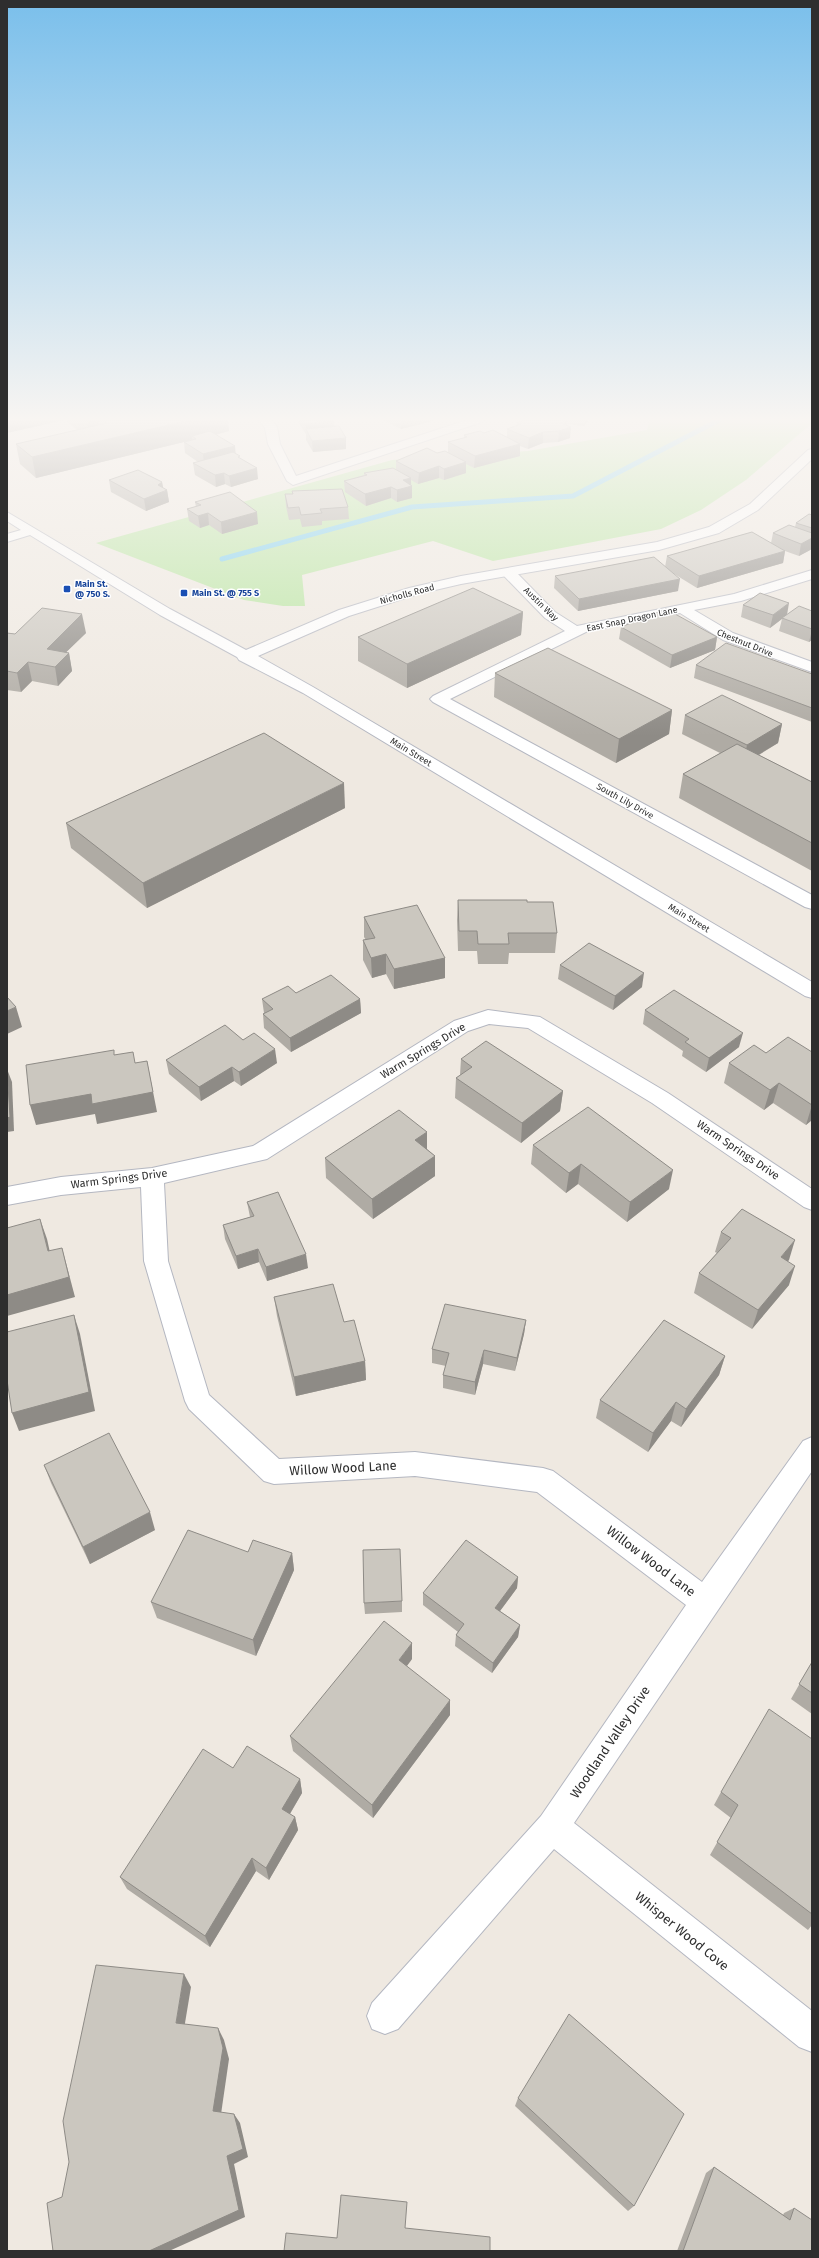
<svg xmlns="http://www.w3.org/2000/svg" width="819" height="2258" font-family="'Fira Sans',sans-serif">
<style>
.green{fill:#b6e59e}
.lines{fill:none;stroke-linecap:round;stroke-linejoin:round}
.stream{stroke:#75cff0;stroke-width:5}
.street-casing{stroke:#b4b7c1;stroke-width:2}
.secondary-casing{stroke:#b4b7c1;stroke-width:2}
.street{fill:#fff;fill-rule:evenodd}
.secondary{fill:#fff;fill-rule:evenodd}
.wall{fill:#afaba4}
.shaded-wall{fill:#8e8b86}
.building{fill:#cbc7bf;stroke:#8e8b86}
.transit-dot{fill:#1a4fb4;stroke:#fff;stroke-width:1.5}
.labels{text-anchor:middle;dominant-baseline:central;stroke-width:3;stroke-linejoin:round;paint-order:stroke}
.far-transit-label{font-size:9px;font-weight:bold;fill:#164399;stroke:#fff;text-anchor:start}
.far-street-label{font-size:9px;fill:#2e2e2e;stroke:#fff}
.street-label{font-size:11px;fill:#2e2e2e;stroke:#fff}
.near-street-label{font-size:13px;fill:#2e2e2e;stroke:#fff}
</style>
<rect width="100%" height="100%" fill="#efe9e1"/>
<path class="green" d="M650,420H812V423L746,480L701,510L661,529L493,561L433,541L302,575L305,606H283L244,600L96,543L392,460L528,451L647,430Z"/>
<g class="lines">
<path class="stream" d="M222,559L412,507L573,496L719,420"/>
<defs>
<g id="street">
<path d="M259,420H271L277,427L280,444L296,476L467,420H484L482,422L293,485L287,481L268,444L265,428Z"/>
<path d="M509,569L514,570L555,612L577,626L734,594L812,570V579L741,601L694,610L733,633L812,662V672L723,640L680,613L588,631L450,699L812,895V909L805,907L433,702L430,699L433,696L565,631L545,618L504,576L502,573Z"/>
<path d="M488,1010L540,1017L668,1093L812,1189V1210L804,1207L652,1103L528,1028L489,1024L468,1031L267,1159L164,1183L168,1261L209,1395L279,1459L415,1452L543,1468L553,1471L702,1582L803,1441L812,1437V1471L574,1823L812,2011V2052L799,2047L554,1849L398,2029L385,2034L372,2029L367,2016L372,2003L541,1816L686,1605L537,1492L415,1476L274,1484L264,1481L189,1409L185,1401L144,1261L141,1187L61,1195L7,1205V1187L61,1177L152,1168L253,1146L454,1021Z"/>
</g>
<path id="secondary" d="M812,449V459L758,510L719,533L659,550L461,584L418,594L349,616L258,656L313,687L812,982V998L805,996L303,693L239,660L237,657L160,615L30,535L7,542V534L21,530L7,521V512L170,609L246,650L339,610L409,588L461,576L657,542L709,527L750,504L808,450Z"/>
</defs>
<use href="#street" class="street-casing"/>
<use href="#secondary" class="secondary-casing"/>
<use href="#street" class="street"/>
<use href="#secondary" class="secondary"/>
</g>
<g class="wall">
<path d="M67,420H228L229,431L216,435L240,458L258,479L231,487L225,484L216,487L195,475L193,463L198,462L185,453L184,442L36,478L20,464L16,444L77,430L67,422Z"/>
<path d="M299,420H334V426L346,449L313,452L306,440V434L299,424Z"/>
<path d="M383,420H433V421L401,429Z"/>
<path d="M524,420H588V421L584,426L566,424L570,438L558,442L543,443L528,449L520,446V456L474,468L466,464V473L444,480L439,478L418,484L411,480L412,498L397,502L391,498L366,506L345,492L344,481L364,475V473L396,470V461L437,453L448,452V442L464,438V435L484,433L507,438V429L517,426V423Z"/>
<path d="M109,480L162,482L163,488L167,490L169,502L146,511L111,492Z"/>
<path d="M292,491L348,507L349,519L322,521V525L302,527L300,519L289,520L286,506L285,494H292Z"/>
<path d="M195,502L258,524L222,534L209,525L200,528L189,521L187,509L196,507Z"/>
<path d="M812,515V549L799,556L785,551L783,563L697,588L671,572L678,591L578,611L554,588L555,576L665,567L667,556L771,543L773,533L795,527L796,523Z"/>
<path d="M743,605L787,615L812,611V640L809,642L779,631L782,619L770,628L741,617Z"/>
<path d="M523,612L521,635L407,688L358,661V637Z"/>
<path d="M621,627L717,637L715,650L670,668L619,639Z"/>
<path d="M7,633L15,634L86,633L66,652L69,653L72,671L58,686L32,681L21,692L7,690Z"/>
<path d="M696,665L812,674V722L694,678Z"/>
<path d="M495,673L672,710L669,734L616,763L494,697Z"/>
<path d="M685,715L782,724L778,743L759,755L812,782V871L679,798L683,774L720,753L682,734Z"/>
<path d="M345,808L147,908L71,848L66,823Z"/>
<path d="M458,900L527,902L557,933L555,953H509L508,964H478L477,951H458L457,920Z"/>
<path d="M364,917L445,958V978L394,989L386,974L372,978L363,960V940H366L364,937Z"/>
<path d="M560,965L642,987L613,1010L558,979Z"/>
<path d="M296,993L360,999L361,1013L291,1052L264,1028L263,1014L264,1013L262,999Z"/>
<path d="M645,1010L739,1047L706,1072L682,1056L683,1051L643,1024Z"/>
<path d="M243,1040L277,1063L241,1086L234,1081L201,1101L169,1074L166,1060Z"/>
<path d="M812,1052V1120L806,1125L773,1103L764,1110L724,1083L729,1063L766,1053Z"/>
<path d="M461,1059L563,1091L560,1111L521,1143L455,1098L456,1078L460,1075Z"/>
<path d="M427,1132V1149L435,1156V1176L373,1219L326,1178L325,1158Z"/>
<path d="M533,1145L669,1189L627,1222L578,1184L566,1193L531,1164Z"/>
<path d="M247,1202L308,1268L267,1281L259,1262L238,1269L225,1239L223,1225L250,1217Z"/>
<path d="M721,1232L789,1260L787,1261L789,1285L752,1329L694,1293L699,1273L717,1253L715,1252Z"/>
<path d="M274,1297L344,1322L365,1361L366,1380L296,1396L277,1316Z"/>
<path d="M526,1320L524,1334L515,1371L483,1364L475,1395L443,1388V1375L446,1366L432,1363V1349Z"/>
<path d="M725,1356L719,1375L681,1427L671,1421L648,1452L596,1418L600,1400Z"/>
<path d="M44,1465L155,1530L90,1564L51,1483Z"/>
<path d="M248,1552L292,1553L294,1570L256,1656L157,1618L151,1602Z"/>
<path d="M518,1577L517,1588L500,1611L520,1625L518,1637L492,1673L455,1646L456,1635L458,1632L423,1605V1593Z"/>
<path d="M402,1601V1612L365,1614L364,1603Z"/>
<path d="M412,1659L407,1666L450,1715L373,1818L293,1751L290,1736Z"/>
<path d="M812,1662V1714L791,1699Z"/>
<path d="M812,1739V1925L808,1930L710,1855L731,1818L714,1805L721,1792Z"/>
<path d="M233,1768L300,1779L302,1793L290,1814L295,1817L298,1830L269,1880L256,1871L210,1947L127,1889L120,1877Z"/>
<path d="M518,2098L634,2206L628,2211L515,2106Z"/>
<path d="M714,2167L783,2215L784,2213L794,2208L812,2251H677L706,2173Z"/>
</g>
<g class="shaded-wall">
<path d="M7,420H65L7,433Z"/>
<path d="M87,420H99L102,437L90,440Z"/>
<path d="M190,420H228L229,431L196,439L192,436V440L36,478L32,457Z"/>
<path d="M334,420L335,432L306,430V424Z"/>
<path d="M401,420H433V421L401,429Z"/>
<path d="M585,420H588V421L584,426Z"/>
<path d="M567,421L566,428L571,427L570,438L558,442L559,431L561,423Z"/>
<path d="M543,432V443L528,449L529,438Z"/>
<path d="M346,438V449L313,452L312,441Z"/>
<path d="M520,444V456L474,468L475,456Z"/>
<path d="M235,446L236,457L204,466L203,454Z"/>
<path d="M466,462V473L444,480V469Z"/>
<path d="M439,466V478L418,484L419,473Z"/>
<path d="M257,468L258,479L231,487L229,476Z"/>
<path d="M224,473L225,484L216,487L215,475Z"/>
<path d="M411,478V486H412V498L397,502V490L403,480Z"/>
<path d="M162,482L164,492L167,490L169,502L146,511L144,499L158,485Z"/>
<path d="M391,487V498L366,506L365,494Z"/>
<path d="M257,512L258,524L222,534L221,522Z"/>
<path d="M208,513L209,525L200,528L198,516Z"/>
<path d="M812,538V549L799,556L801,544Z"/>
<path d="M785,551L783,563L697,588L699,576Z"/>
<path d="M680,579L678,591L578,611L579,599Z"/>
<path d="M789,603L787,615L770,628L773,615Z"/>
<path d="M523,612L521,635L407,688V664Z"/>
<path d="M82,614L86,633L52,666L47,649Z"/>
<path d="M812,630V640L809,642Z"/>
<path d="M717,637L715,650L670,668L672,655Z"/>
<path d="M69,653L72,671L58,686L55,667Z"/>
<path d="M28,662L32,681L21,692L17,673Z"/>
<path d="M672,710L669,734L616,763L619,739Z"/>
<path d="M782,724L778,743L743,764L747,745Z"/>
<path d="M344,783L345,808L147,908L143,883Z"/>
<path d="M386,954V974L372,978L371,958Z"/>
<path d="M445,958V978L394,989V969Z"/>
<path d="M644,973L642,987L613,1010L615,996Z"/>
<path d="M360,999L361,1013L291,1052L290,1038Z"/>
<path d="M16,1007L22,1027L7,1034V1011Z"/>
<path d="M743,1033L739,1047L706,1072L709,1058Z"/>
<path d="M275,1049L277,1063L241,1086L239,1072Z"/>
<path d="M147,1061L157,1112L97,1124L95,1114L36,1125L30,1105Z"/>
<path d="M232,1067L234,1081L201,1101L199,1087Z"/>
<path d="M7,1069L12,1082L14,1131L7,1132Z"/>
<path d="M779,1083L773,1103L764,1110L770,1090Z"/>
<path d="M563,1091L560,1111L521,1143L522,1123Z"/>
<path d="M812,1105V1120L806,1125Z"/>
<path d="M427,1132V1152L415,1140Z"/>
<path d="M435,1156V1176L373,1219L372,1199Z"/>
<path d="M581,1164L578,1184L566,1193L569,1173Z"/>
<path d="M673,1170L669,1189L627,1222L630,1202Z"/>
<path d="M40,1219L47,1239L54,1271L48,1251Z"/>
<path d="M795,1240L789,1260L774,1277L781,1257Z"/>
<path d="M62,1248L75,1297L7,1316V1295Z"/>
<path d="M258,1249L259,1262L238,1269L236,1256Z"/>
<path d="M306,1254L308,1268L267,1281L266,1267Z"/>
<path d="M795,1266L789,1285L752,1329L758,1310Z"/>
<path d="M74,1315L80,1334L95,1411L19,1431L12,1413Z"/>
<path d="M526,1320L524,1334L515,1371L517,1358Z"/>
<path d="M484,1350L483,1364L475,1395V1382Z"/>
<path d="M725,1356L719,1375L681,1427L686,1409Z"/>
<path d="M365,1361L366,1380L296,1396L294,1377Z"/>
<path d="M676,1402L671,1421L648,1452L653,1433Z"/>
<path d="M150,1512L155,1530L90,1564L83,1547Z"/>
<path d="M292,1553L294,1570L256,1656L253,1640Z"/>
<path d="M518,1577L517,1588L494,1619L495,1608Z"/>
<path d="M520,1625L518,1637L492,1673L493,1663Z"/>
<path d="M412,1643V1659L399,1676V1660Z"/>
<path d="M450,1700V1715L373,1818L372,1805Z"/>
<path d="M300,1779L302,1793L285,1822L282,1809Z"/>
<path d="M295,1817L298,1830L269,1880L266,1868Z"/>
<path d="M252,1858L256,1871L210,1947L205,1936Z"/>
<path d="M184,1974L191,1987L183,2035L176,2023Z"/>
<path d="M218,2028L224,2040L229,2059L220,2121L213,2111Z"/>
<path d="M234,2114L240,2123L248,2157L234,2164L245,2217L169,2251H149L227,2156Z"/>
</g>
<g class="building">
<path d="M103,420H190L32,457L16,444L107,423Z"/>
<path d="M303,420H334L306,424Z"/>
<path d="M525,420H565L567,421L561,423L571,427L559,431L543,432L529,438L507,429L521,424L517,423Z"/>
<path d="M339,426L346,438L312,441L306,429Z"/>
<path d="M493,430L520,444L475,456L448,442L467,437L464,435L480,431L484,433Z"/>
<path d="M210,431L235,446L203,454L184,442L196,439L192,436Z"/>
<path d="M427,448L437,453L445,451L466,462L444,469L439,466L419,473L396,461Z"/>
<path d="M233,452L240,456L238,457L257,468L229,476L224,473L215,475L193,463Z"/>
<path d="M393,468L411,478L403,480L412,486L397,490L391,487L365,494L344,481L367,475L364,473Z"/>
<path d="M138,470L162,482L158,485L167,490L144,499L109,480Z"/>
<path d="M342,489L348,507L320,509L322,513L301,515L299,507L288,508L285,494H293L292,491Z"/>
<path d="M230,492L257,512L221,522L208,513L198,516L187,509L201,505L195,502Z"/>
<path d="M809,514L812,515V528L796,523Z"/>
<path d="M789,525L812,533V538L801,544L773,533Z"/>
<path d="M752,532L785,551L699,576L667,556Z"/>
<path d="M654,557L680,579L579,599L555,576Z"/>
<path d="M473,588L523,612L407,664L358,637Z"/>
<path d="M760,593L789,603L773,615L743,605Z"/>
<path d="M799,606L812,611V629L782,618Z"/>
<path d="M42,608L82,614L47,649L69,653L55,667L28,662L17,673L7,671V633L15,634Z"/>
<path d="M666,609L717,637L672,655L621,627Z"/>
<path d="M726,643L812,674V708L696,665Z"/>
<path d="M548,648L672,710L619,739L495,673Z"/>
<path d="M722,695L782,724L747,745L685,715Z"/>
<path d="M264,733L344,783L143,883L66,823Z"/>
<path d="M737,744L812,782V843L683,774Z"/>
<path d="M458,900H527V902H553L557,933H508L509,944H478L477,931H459Z"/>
<path d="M417,905L445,958L394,969L386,954L371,958L363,940L375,938L364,917Z"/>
<path d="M589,943L644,973L615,996L560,965Z"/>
<path d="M331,975L360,999L290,1038L263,1014L273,1009L262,999L288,986L296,993Z"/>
<path d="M674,990L743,1033L709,1058L685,1042L689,1039L645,1010Z"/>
<path d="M7,997L16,1007L7,1011Z"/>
<path d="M225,1025L243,1040L254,1033L275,1049L239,1072L232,1067L199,1087L166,1060Z"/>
<path d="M788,1037L812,1052V1105L779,1083L770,1090L729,1063L754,1045L766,1053Z"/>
<path d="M486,1041L563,1091L522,1123L456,1078L472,1067L461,1059Z"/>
<path d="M114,1050V1055L133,1052L135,1063L147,1061L153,1092L92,1104L91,1094L30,1105L26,1065Z"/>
<path d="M7,1069L10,1117L7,1118Z"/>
<path d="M588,1107L673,1170L630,1202L581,1164L569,1173L533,1145Z"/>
<path d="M399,1110L427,1132L415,1140L435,1156L372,1199L325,1158Z"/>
<path d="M278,1192L306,1254L266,1267L258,1249L236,1256L223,1225L254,1216L247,1202Z"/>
<path d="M742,1209L795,1240L781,1257L795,1266L758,1310L699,1273L731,1238L721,1232Z"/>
<path d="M40,1219L48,1251L62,1248L69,1277L7,1295V1228Z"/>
<path d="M333,1284L344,1322L354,1320L365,1361L294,1377L274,1297Z"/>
<path d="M445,1304L526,1320L517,1358L484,1350L475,1382L443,1375L449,1353L432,1349Z"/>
<path d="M74,1315L89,1392L12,1413L7,1380V1332Z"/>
<path d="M664,1320L725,1356L686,1409L676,1402L653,1433L600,1400Z"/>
<path d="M109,1433L150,1512L83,1547L44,1465Z"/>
<path d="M188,1530L248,1552L253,1540L292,1553L253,1640L151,1602Z"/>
<path d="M466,1540L518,1577L495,1608L520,1625L493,1663L456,1635L464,1624L423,1593Z"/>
<path d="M400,1549L402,1601L364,1603L363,1550Z"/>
<path d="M384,1621L412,1643L399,1660L450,1700L372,1805L290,1736Z"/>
<path d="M812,1662V1693L799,1684Z"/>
<path d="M769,1709L812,1739V1914L717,1842L738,1805L721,1792Z"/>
<path d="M247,1746L300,1779L282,1809L295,1817L266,1868L252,1858L205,1936L120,1877L203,1749L233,1768Z"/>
<path d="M96,1965L184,1974L176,2023L218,2028L223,2048L213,2111L234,2114L243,2149L227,2156L239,2210L149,2251H53L47,2203L62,2197L69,2162L63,2121Z"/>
<path d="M569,2014L684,2114L634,2206L518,2098Z"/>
<path d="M714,2167L790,2220L794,2208L812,2220V2251H683Z"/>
<path d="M341,2195L407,2202L405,2228L490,2237V2251H284L286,2233L337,2238Z"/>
</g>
<linearGradient id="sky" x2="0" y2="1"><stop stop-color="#7abfeb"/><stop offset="0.57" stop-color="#f8f5f2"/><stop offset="1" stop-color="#f8f5f2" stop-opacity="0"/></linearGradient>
<rect width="819" height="736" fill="url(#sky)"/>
<g class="transit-dot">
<rect x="63" y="585" width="8" height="8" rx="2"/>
<rect x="180" y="589" width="8" height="8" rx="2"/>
</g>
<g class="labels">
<g class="far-transit-label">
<text x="75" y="584">Main St.<tspan x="75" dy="10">@ 750 S.</tspan></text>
<text x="192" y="593">Main St. @ 755 S</text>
</g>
<g class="far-street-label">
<text transform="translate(407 594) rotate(-15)">Nicholls Road</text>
<text transform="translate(541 604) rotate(44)">Austin Way</text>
<text transform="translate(632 619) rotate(-12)">East Snap Dragon Lane</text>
<text transform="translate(745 643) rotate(22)">Chestnut Drive</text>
<text transform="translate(411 752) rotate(31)">Main Street</text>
<text transform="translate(625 801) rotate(29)">South Lily Drive</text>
<text transform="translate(689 918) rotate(31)">Main Street</text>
</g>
<g class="street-label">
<text transform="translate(423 1051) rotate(-31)">Warm Springs Drive</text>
<text transform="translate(738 1150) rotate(34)">Warm Springs Drive</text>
<text transform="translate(119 1179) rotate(-7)">Warm Springs Drive</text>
</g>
<g class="near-street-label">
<text transform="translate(343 1468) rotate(-3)">Willow Wood Lane</text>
<text transform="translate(651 1561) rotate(37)">Willow Wood Lane</text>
<text transform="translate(610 1742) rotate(-56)">Woodland Valley Drive</text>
<text transform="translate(682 1931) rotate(39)">Whisper Wood Cove</text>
</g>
</g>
<rect width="819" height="2258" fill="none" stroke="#2e2e2e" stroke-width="16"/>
</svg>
